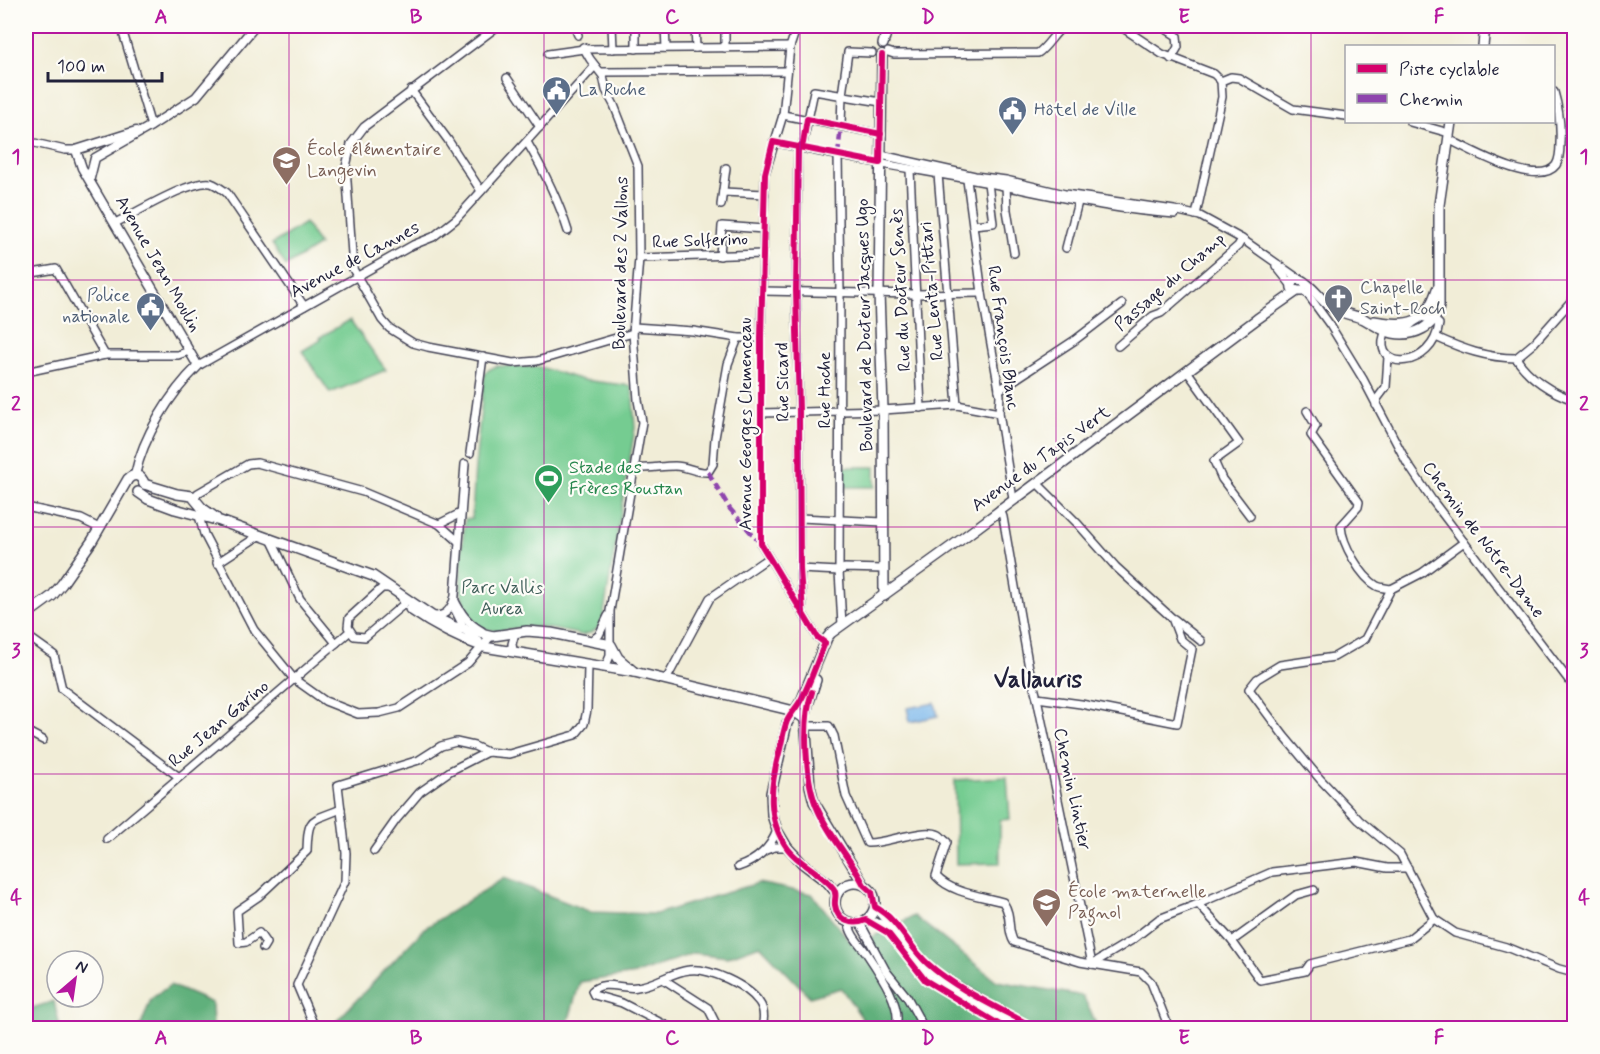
<svg xmlns="http://www.w3.org/2000/svg" width="1600" height="1054" font-family="Mynerve,sans-serif">
<style>
.green{fill:#75cc91;stroke:#4c7766;stroke-width:1.5}
.forest{fill:#60b07b;stroke:#41695b;stroke-width:1.5}
.water{fill:#78b6eb;stroke:#4d6c93;stroke-width:1.5}
.lines{fill:none;stroke-linecap:round;stroke-linejoin:round}
.minor-casing{stroke:#414052;stroke-width:10}
.tertiary-casing{stroke:#414052;stroke-width:11}
.secondary-casing{stroke:#414052;stroke-width:12}
.minor{stroke:#fff;stroke-width:7}
.tertiary{stroke:#fff;stroke-width:8}
.secondary{stroke:#fff;stroke-width:9}
.quiet{stroke:#8e44ad;stroke-width:4.5;stroke-dasharray:9 4.5;stroke-linecap:butt}
.cycleway-casing{stroke:#fdfcf7;stroke-width:10}
.cycleway{stroke:#d6006c;stroke-width:6}
.grid{fill:none;stroke:#b5179e;stroke-width:1.5;stroke-opacity:0.55}
.labels{text-anchor:middle;dominant-baseline:central;stroke-width:4.5;stroke-linejoin:round;paint-order:stroke}
.service-label{font-size:18px;fill:#4e5e75;stroke:#fdfcf7;text-anchor:start}
.education-label{font-size:18px;fill:#785e54;stroke:#fdfcf7;text-anchor:start}
.street-label{font-size:18px;fill:#22223b;stroke:#fdfcf7}
.worship-label{font-size:18px;fill:#5b616d;stroke:#fdfcf7;text-anchor:start}
.leisure-label{font-size:18px;fill:#27864d;stroke:#fdfcf7;text-anchor:start}
.park-label{font-size:18px;fill:#3f5e59;stroke:#fdfcf7}
.district-label{font-size:24px;font-weight:bold;fill:#22223b;stroke:#fdfcf7}
.neatline{fill:none;stroke:#b5179e;stroke-width:2}
.grid-label{font-size:20px;text-anchor:middle;font-weight:bold;fill:#b5179e}
</style>
<rect width="100%" height="100%" fill="#fdfcf7"/>
<filter id="ink" filterUnits="userSpaceOnUse"><feTurbulence type="fractalNoise" baseFrequency=".0167" numOctaves="2"/><feDisplacementMap in="SourceGraphic" scale="12" xChannelSelector="R" yChannelSelector="G"/><feConvolveMatrix kernelMatrix="1 2 1 2 8 2 1 2 1" color-interpolation-filters="sRGB"/></filter>
<filter id="wash" filterUnits="userSpaceOnUse"><feTurbulence type="fractalNoise" baseFrequency=".008" numOctaves="4" result="noise"/><feDisplacementMap in="SourceGraphic" scale="24" xChannelSelector="R" yChannelSelector="G"/><feGaussianBlur stdDeviation="1.35" result="paint"/><feColorMatrix in="noise" values="0 0 0 0 0 0 0 0 0 0 0 0 0 0 0 0 0 1.4 0 .05"/><feComposite in="paint" operator="in"/></filter>
<g filter="url(#wash)">
<rect width="100%" height="100%" fill="#f1edd7"/>
<g class="green">
<path d="M305,223L319,245L286,266L272,244Z"/>
<path d="M350,320L386,370L330,393L302,351L321,340L320,337Z"/>
<path d="M496,366L539,367L583,380L632,386L635,428L603,618C600,629 593,633 582,635C566,632 549,627 532,627C517,626 500,634 486,629C448,617 463,548 465,519L472,518L475,466L485,372Z"/>
<rect x="844" y="467" width="31" height="20"/>
<path d="M1007,777L1010,819L1000,820V863L956,864L955,780Z"/>
</g>
<g class="forest">
<path d="M504,878L591,912L656,914L758,883L812,894L854,946L914,916L997,981L1083,996L1098,1028H856L862,1018L841,988L810,997L760,945L727,957L694,953L636,974L580,982L568,1022L538,1028H330L425,928Z"/>
<path d="M170,985L212,1003L213,1028H140L151,999Z"/>
<path d="M54,1001L60,1028H26V1010Z"/>
</g>
<path class="water" d="M935,703L938,716L910,722L907,708Z"/>
</g>
<g filter="url(#ink)">
<g class="lines">
<defs>
<g id="minor">
<path d="M121,26L151,126"/>
<path d="M498,26L364,127L351,144L346,167L353,269L382,320L389,328L413,343L428,347L513,363L537,361L633,333"/>
<path d="M574,26L578,35"/>
<path d="M612,26L613,49"/>
<path d="M636,26V49"/>
<path d="M665,26L666,48"/>
<path d="M695,26L696,48"/>
<path d="M797,26L790,47L783,115L765,174L761,338V544L817,637L825,643"/>
<path d="M1120,26L1162,54L1214,74L1221,81"/>
<path d="M1161,26L1177,36L1178,47L1171,59"/>
<path d="M583,47L590,59L603,76L606,90L614,105L638,166L639,258L633,333L638,400L642,422L610,611V656L607,663L601,667"/>
<path d="M725,48V26"/>
<path d="M888,52L894,54L1038,53C1048,46 1054,33 1064,26"/>
<path d="M548,54L584,49L790,47"/>
<path d="M601,72L787,71"/>
<path d="M507,78L540,127"/>
<path d="M1221,81L1231,77L1239,78L1293,109L1346,116"/>
<path d="M411,90L448,140L481,191"/>
<path d="M783,115L881,134"/>
<path d="M1410,122L1449,133"/>
<path d="M841,125L842,95L848,52L872,53"/>
<path d="M1448,139C1469,149 1538,189 1556,165C1560,159 1560,150 1560,143C1561,125 1559,109 1554,92"/>
<path d="M26,141L65,150H76"/>
<path d="M527,142C544,171 558,199 568,231"/>
<path d="M773,142C846,159 920,170 994,184C1055,196 1113,210 1175,214"/>
<path d="M838,155L840,292L839,571L842,625"/>
<path d="M881,155L975,176L1006,180L1065,194L1174,210L1200,216L1242,239L1299,279"/>
<path d="M910,170L921,408"/>
<path d="M938,174L957,405"/>
<path d="M967,180L982,293L1000,395L999,413L1013,499"/>
<path d="M1006,185L1007,210L1014,253"/>
<path d="M723,192L765,194"/>
<path d="M721,205L726,168"/>
<path d="M1196,215L1222,97L1221,81"/>
<path d="M115,223C136,213 191,179 211,183C217,185 222,189 227,193L304,306"/>
<path d="M973,225L993,223L988,183"/>
<path d="M1066,248L1079,198"/>
<path d="M720,256L722,226L764,229"/>
<path d="M639,258L763,254"/>
<path d="M1276,266L1292,286"/>
<path d="M26,274L56,269L105,355"/>
<path d="M762,291L915,294L982,293"/>
<path d="M1306,292L1330,325L1363,379L1407,463L1432,500L1574,687"/>
<path d="M1414,322L1407,328C1402,329 1392,327 1388,329C1385,330 1385,334 1384,336C1374,372 1433,369 1439,324L1434,320L1421,317"/>
<path d="M634,327L693,331L738,338H761"/>
<path d="M1436,337C1462,349 1487,358 1516,358L1534,343L1574,298"/>
<path d="M1118,346L1153,316L1161,313L1238,246L1242,239"/>
<path d="M1516,358C1529,378 1552,393 1574,400"/>
<path d="M198,366L413,245L433,237L456,219L595,66"/>
<path d="M1187,371L1239,443L1214,461L1222,479L1250,516"/>
<path d="M26,372L105,355H178L189,351"/>
<path d="M999,390L1075,340L1122,304"/>
<path d="M1376,405L1377,399L1386,387L1388,357"/>
<path d="M1307,411L1316,426L1311,435L1359,502L1358,507L1341,526C1342,544 1361,577 1377,586C1381,588 1386,588 1391,589"/>
<path d="M761,413L883,410L957,405L999,413"/>
<path d="M470,453L483,357"/>
<path d="M465,464L454,608L465,630L472,638L479,641"/>
<path d="M635,468C649,469 661,466 675,466C686,466 697,473 708,472L713,464L715,438L728,364L738,338"/>
<path d="M1037,483L1078,524L1116,567L1172,618L1180,639L1192,649L1177,723L1081,704L1037,698"/>
<path d="M194,497L198,493L248,464L257,463L363,492L439,524L458,541"/>
<path d="M26,507L81,519L99,528"/>
<path d="M1000,509L1003,517L1029,668L1037,698L1092,964"/>
<path d="M199,516L204,534L254,630L294,679L325,701L358,714L379,713L399,708L468,663L492,635"/>
<path d="M800,518L883,522"/>
<path d="M439,524L461,513"/>
<path d="M271,539L300,599L336,643"/>
<path d="M1464,542L1422,573L1391,589L1365,639L1334,657L1280,665L1257,679L1249,689L1284,736L1320,779L1359,820L1400,854L1434,919L1455,933L1506,947L1559,969L1574,973"/>
<path d="M217,563L260,535"/>
<path d="M800,569L839,571L845,568L883,569"/>
<path d="M388,588H382L349,618L348,627L354,636L365,637L404,604L401,596"/>
<path d="M454,599C461,613 467,623 482,631"/>
<path d="M803,612L800,569L799,412L796,291L798,148L803,143L814,91L881,102"/>
<path d="M433,616C444,616 449,612 453,602"/>
<path d="M1174,619L1201,641"/>
<path d="M26,635L54,655L62,689L179,777"/>
<path d="M591,641L599,635L608,616"/>
<path d="M509,649L513,650L512,644L515,633"/>
<path d="M666,680L710,598L768,558"/>
<path d="M806,726H829L834,736L846,796L867,843C886,844 923,827 939,835C942,837 944,840 947,842L936,876C951,893 982,896 1003,902C1013,917 1006,929 1014,942L1080,962L1141,972L1151,982L1169,1028"/>
<path d="M26,731L43,740"/>
<path d="M107,839L349,632"/>
<path d="M766,850L774,847H787"/>
<path d="M374,851L396,820L420,792L450,771L487,752L509,754L575,735L584,724L587,710L588,665"/>
<path d="M738,867C756,861 771,848 777,830"/>
<path d="M1198,904L1232,941L1260,980L1305,971L1310,964L1409,939L1434,919"/>
<path d="M849,922C849,933 859,943 865,951C877,969 905,1008 895,1028"/>
<path d="M860,923L886,971L907,997L924,1028"/>
<path d="M1232,941L1296,895L1314,890"/>
<path d="M263,948L266,943L259,933L246,942L239,943L237,911L259,896L307,851C308,816 310,822 341,809"/>
<path d="M1092,964L1132,940L1159,919L1198,904L1272,872L1356,862L1387,868H1408"/>
<path d="M663,979L708,1008L718,1028"/>
<path d="M315,1028L297,985L345,881L346,853L338,785L419,760L441,746L456,742L474,746L487,752"/>
<path d="M671,1028L622,1003L594,995L592,991C604,979 622,990 637,987C655,985 671,972 689,970C709,967 748,986 759,1002C765,1010 764,1020 762,1028"/>
</g>
<g id="tertiary">
<path d="M76,150L82,168L198,366C170,393 143,437 135,475"/>
<path d="M76,150L136,131"/>
<path d="M90,178L95,158L151,126L196,97L255,26"/>
</g>
<g id="secondary">
<path d="M883,44L888,26"/>
<path d="M1483,46L1485,26"/>
<path d="M882,55L879,293L883,410L884,596"/>
<path d="M1297,291L1292,288C1291,283 1294,279 1299,279C1312,285 1318,297 1329,306C1340,314 1352,314 1364,319C1373,324 1382,331 1393,333C1413,337 1436,327 1439,306V205L1451,122"/>
<path d="M1374,321C1408,327 1426,325 1437,289"/>
<path d="M144,484L177,494L192,496L202,508L216,518"/>
<path d="M138,492L148,499L175,509L220,521L373,576L432,616L455,627L493,636L527,631L551,633L611,645L618,658L634,672"/>
<path d="M410,609C433,625 457,638 484,647L634,672L794,711L805,719"/>
<path d="M26,615L52,596L62,584L92,541L128,479C134,473 142,475 144,484"/>
<path d="M816,680L808,705L805,719L810,786L814,802L864,885"/>
<circle cx="855" cy="903" r="20"/>
<path d="M837,894L828,883L802,863L787,847L777,830L772,815L771,793L787,723L802,699L827,638L831,633L959,541L1257,319L1297,291H1302"/>
<path d="M875,907L904,939L918,958L934,973L1029,1028"/>
<path d="M866,920L881,925L894,936"/>
<path d="M908,954L929,980L1013,1028"/>
</g>
</defs>
<use href="#minor" class="minor-casing"/>
<use href="#tertiary" class="tertiary-casing"/>
<use href="#secondary" class="secondary-casing"/>
<use href="#minor" class="minor"/>
<use href="#tertiary" class="tertiary"/>
<use href="#secondary" class="secondary"/>
<g class="quiet">
<path d="M838,155L841,125"/>
<path d="M708,472L730,509L761,544"/>
</g>
<defs>
<g id="cycleway">
<path d="M803,612L800,569L799,412L796,291L798,148L803,143L807,119L881,134"/>
<path d="M825,643L817,637L761,544V338L765,174L773,142L880,163L882,55"/>
<path d="M825,643C817,661 811,681 802,698C798,706 791,713 787,721C783,731 782,742 779,753C770,787 766,819 788,849C800,865 821,872 833,888C838,894 834,898 835,905C837,921 853,926 866,920L888,933L925,980L1005,1028"/>
<path d="M812,692C802,720 805,783 818,810C830,837 851,859 864,885L872,892L875,907C899,920 908,946 928,964C956,989 1001,1009 1035,1028"/>
</g>
</defs>
<use href="#cycleway" class="cycleway-casing"/>
<use href="#cycleway" class="cycleway"/>
</g>
</g>
<path class="grid" d="M289,26V1028M544,26V1028M800,26V1028M1056,26V1028M1311,26V1028M26,280H1574M26,527H1574M26,774H1574"/>
<defs>
<symbol id="civic-pin" viewBox="-11 -11 22 30"><path d="M0 17L-7.5 6A9.5 9.5 0 1 1 7.5 6Z" fill="#5c6f8a" stroke="#fdfcf7"/><path d="M-.6-6.5H3V-4.5H.6V-3L4-1V1h2V6H-6V1h2V-1L-.6-3ZM-1.2 2.5V6h2.4V2.5Z" fill="#fff"/></symbol>
<symbol id="school-pin" viewBox="-11 -11 22 30"><path d="M0 17L-7.5 6A9.5 9.5 0 1 1 7.5 6Z" fill="#8d6e63" stroke="#fdfcf7"/><path d="M0-5L7-2L0 1L-7-2ZM-4 1L0 2.5L4 1V4Q0 6-4 4Z" fill="#fff"/></symbol>
<symbol id="church-pin" viewBox="-11 -11 22 30"><path d="M0 17L-7.5 6A9.5 9.5 0 1 1 7.5 6Z" fill="#6b7280" stroke="#fdfcf7"/><path d="M-1.2-6h2.4v3.5h3.3v2.4h-3.3V6h-2.4V-.1h-3.3v-2.4h3.3Z" fill="#fff"/></symbol>
<symbol id="stadium-pin" viewBox="-11 -11 22 30"><path d="M0 17L-7.5 6A9.5 9.5 0 1 1 7.5 6Z" fill="#2e9e5b" stroke="#fdfcf7"/><path d="M0-5a6.5 5 0 1 0 0 10a6.5 5 0 1 0 0-10ZM-3.5-1.8h7v3.6h-7Z" fill="#fff"/></symbol>
</defs>
<g fill-rule="evenodd">
<use href="#civic-pin" x="540" y="74" width="33" height="45"/>
<use href="#civic-pin" x="996" y="94" width="33" height="45"/>
<use href="#school-pin" x="270" y="144" width="33" height="45"/>
<use href="#church-pin" x="1322" y="282" width="33" height="45"/>
<use href="#civic-pin" x="134" y="290" width="33" height="45"/>
<use href="#stadium-pin" x="532" y="462" width="33" height="45"/>
<use href="#school-pin" x="1030" y="886" width="33" height="45"/>
</g>
<g class="labels">
<g class="service-label">
<text x="578" y="90">La Ruche</text>
<text x="1034" y="110">Hôtel de Ville</text>
<text x="130" y="296" text-anchor="end">Police<tspan x="130" dy="21">nationale</tspan></text>
</g>
<g class="education-label">
<text x="307" y="150">École élémentaire<tspan x="307" dy="21">Langevin</tspan></text>
<text x="1068" y="892">École maternelle<tspan x="1068" dy="21">Pagnol</tspan></text>
</g>
<g class="street-label">
<text transform="translate(700 241) rotate(-2)">Rue Solferino</text>
<text transform="translate(355 260) rotate(-28)">Avenue de Cannes</text>
<text transform="translate(621 263) rotate(-89)">Boulevard des 2 Vallons</text>
<text transform="translate(158 264) rotate(60)">Avenue Jean Moulin</text>
<text transform="translate(1170 282) rotate(-41)">Passage du Champ</text>
<text transform="translate(901 290) rotate(-93)">Rue du Docteur Senès</text>
<text transform="translate(932 291) rotate(-95)">Rue Lenta-Pittari</text>
<text transform="translate(865 325) rotate(-91)">Boulevard de Docteur Jacques Ugo</text>
<text transform="translate(1003 338) rotate(82)">Rue François Blanc</text>
<text transform="translate(783 382) rotate(-91)">Rue Sicard</text>
<text transform="translate(825 390) rotate(-90)">Rue Hoche</text>
<text transform="translate(746 424) rotate(-90)">Avenue Georges Clemenceau</text>
<text transform="translate(1041 459) rotate(-36)">Avenue du Tapis Vert</text>
<text transform="translate(1483 540) rotate(53)">Chemin de Notre-Dame</text>
<text transform="translate(219 724) rotate(-40)">Rue Jean Garino</text>
<text transform="translate(1072 789) rotate(78)">Chemin Lintier</text>
</g>
<g class="worship-label">
<text x="1360" y="288">Chapelle<tspan x="1360" dy="21">Saint-Roch</tspan></text>
</g>
<g class="leisure-label">
<text x="569" y="468">Stade des<tspan x="569" dy="21">Frères Roustan</tspan></text>
</g>
<g class="park-label">
<text x="502" y="588">Parc Vallis<tspan x="502" dy="21">Aurea</tspan></text>
</g>
<g class="district-label">
<text x="1038" y="680">Vallauris</text>
</g>
</g>
<rect width="1600" height="1054" fill="none" stroke="#fdfcf7" stroke-width="66"/>
<rect x="1345" y="45" width="210" height="78" fill="#fdfcf7" stroke="#a5a5ac" stroke-width="1.5"/>
<rect x="1357" y="64" width="30" height="9" fill="#d6006c" stroke="#a5a5ac" stroke-width="1.5"/>
<text x="1399" y="75" font-size="18" fill="#22223b">Piste cyclable</text>
<rect x="1357" y="94" width="30" height="9" fill="#8e44ad" stroke="#a5a5ac" stroke-width="1.5"/>
<text x="1399" y="105" font-size="18" fill="#22223b">Chemin</text>
<g transform="translate(75 979) rotate(29)"><circle r="28" fill="#fdfcf7" stroke="#a5a5ac" stroke-width="1.5"/>
<path d="M0-4.5L10 22L0 15L-10 22Z" fill="#b5179e"/>
<text y="-9" font-size="16" font-weight="bold" text-anchor="middle" fill="#22223b">N</text>
</g>
<path d="M48 72v9h114v-9" fill="none" stroke="#22223b" stroke-width="3"/>
<text x="57" y="72" font-size="18" fill="#22223b" stroke="#fdfcf7" stroke-width="4.5" paint-order="stroke">100 m</text>
<rect x="33" y="33" width="1534" height="988" class="neatline"/>
<g class="grid-label">
<text x="161" y="23">A</text>
<text x="416" y="23">B</text>
<text x="672" y="23">C</text>
<text x="928" y="23">D</text>
<text x="1184" y="23">E</text>
<text x="1439" y="23">F</text>
<text x="16" y="163">1</text>
<text x="1584" y="163">1</text>
<text x="16" y="410">2</text>
<text x="1584" y="410">2</text>
<text x="16" y="657">3</text>
<text x="1584" y="657">3</text>
<text x="16" y="904">4</text>
<text x="1584" y="904">4</text>
<text x="161" y="1044">A</text>
<text x="416" y="1044">B</text>
<text x="672" y="1044">C</text>
<text x="928" y="1044">D</text>
<text x="1184" y="1044">E</text>
<text x="1439" y="1044">F</text>
</g>
</svg>
